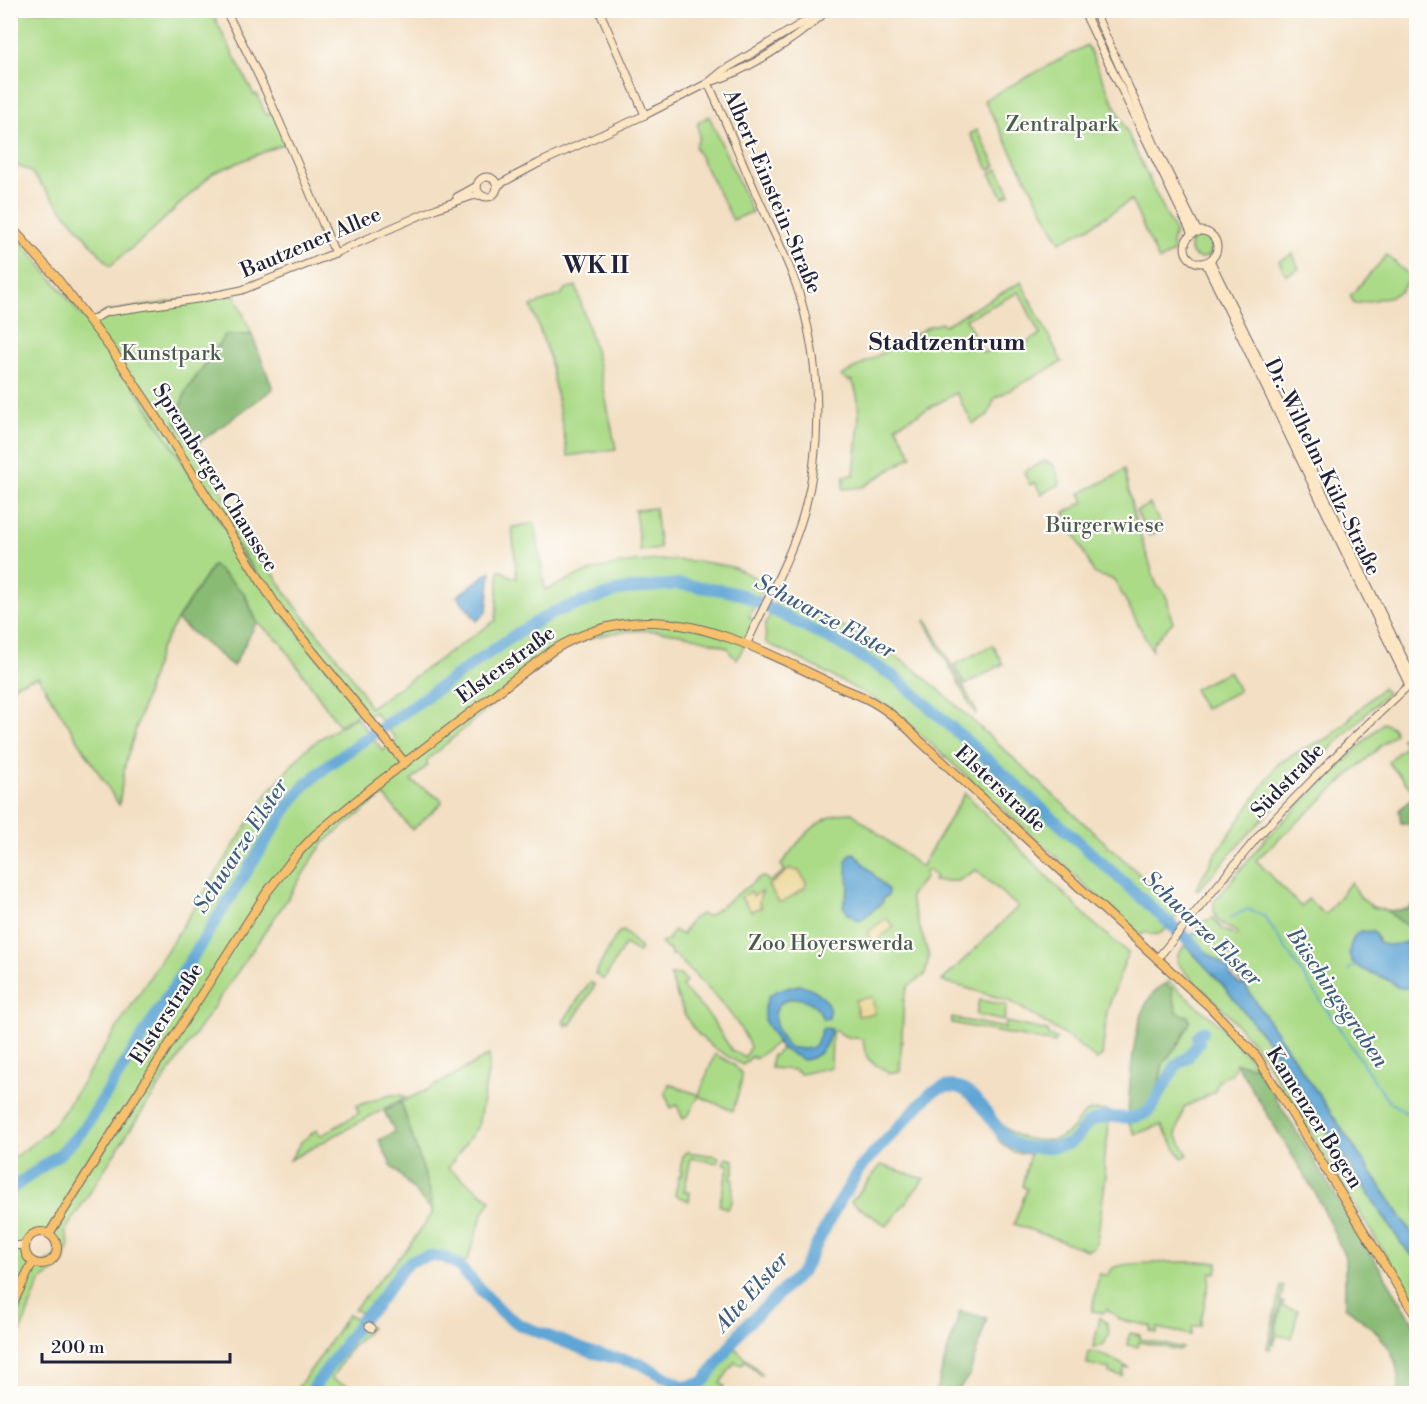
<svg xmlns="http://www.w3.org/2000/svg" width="1427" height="1404" font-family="'Libre Bodoni',serif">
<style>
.green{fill:#acdb88;stroke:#677e62;stroke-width:1.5;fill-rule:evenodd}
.forest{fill:#89bb74;stroke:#566e58;stroke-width:1.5}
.sand{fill:#eeda9e;stroke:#887e6c;stroke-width:1.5}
.water{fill:#5ea5d5;stroke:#406488;stroke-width:1.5}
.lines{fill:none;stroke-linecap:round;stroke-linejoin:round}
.stream{stroke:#5ea5d5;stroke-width:2}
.river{stroke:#5ea5d5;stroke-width:12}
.secondary-casing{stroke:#6b646b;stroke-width:9}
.primary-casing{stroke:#6b646b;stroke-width:10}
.secondary{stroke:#fce6c4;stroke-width:7}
.primary{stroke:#f7c06c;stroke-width:8}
.labels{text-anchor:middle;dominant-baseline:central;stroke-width:4.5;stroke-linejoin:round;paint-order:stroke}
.park-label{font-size:21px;fill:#4b5a52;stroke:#fdfcf7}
.street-label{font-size:21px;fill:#22223b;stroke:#fdfcf7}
.water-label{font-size:22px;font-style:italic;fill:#3d5d80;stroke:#fdfcf7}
.quarter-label{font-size:24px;font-weight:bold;fill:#22223b;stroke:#fdfcf7}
</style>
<rect width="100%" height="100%" fill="#fdfcf7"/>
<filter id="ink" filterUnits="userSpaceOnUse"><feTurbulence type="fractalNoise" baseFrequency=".0167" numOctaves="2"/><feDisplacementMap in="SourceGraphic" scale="12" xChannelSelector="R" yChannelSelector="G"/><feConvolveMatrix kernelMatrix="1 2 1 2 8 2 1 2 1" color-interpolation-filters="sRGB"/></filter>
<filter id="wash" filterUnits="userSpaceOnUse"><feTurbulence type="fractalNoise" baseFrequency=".008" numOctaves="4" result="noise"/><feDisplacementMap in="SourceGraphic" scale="24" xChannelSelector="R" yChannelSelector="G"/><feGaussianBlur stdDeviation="1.35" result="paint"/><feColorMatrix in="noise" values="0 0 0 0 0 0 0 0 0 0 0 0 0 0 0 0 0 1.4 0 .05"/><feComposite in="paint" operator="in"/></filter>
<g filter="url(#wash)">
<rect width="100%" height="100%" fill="#f3dfc3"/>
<g class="green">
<path d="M10,11H211L254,95L257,94L266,115L274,112L288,142L213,173L145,237L110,266L30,171L11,163Z"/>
<path d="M1087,45C1116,107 1144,171 1175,232L1172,243L1173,252L1159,261L1131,200L1088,228L1060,242L984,100Z"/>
<path d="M709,116L752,212L733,220L695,147L699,138L698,123Z"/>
<path d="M977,130L996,166L989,170L970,134Z"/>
<path d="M998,169L1010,193L1003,197L990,173Z"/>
<path d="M11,228L113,354L258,580L362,712L339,725L280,642L257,622L244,593L213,565L180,615L160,649L125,765L119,805L38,677L16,684L11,691Z"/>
<circle cx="1201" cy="247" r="11"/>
<path d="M1293,254L1299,269L1286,275L1279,261Z"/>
<path d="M1387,255L1411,277L1400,292L1388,297L1355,304L1350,296Z"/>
<path d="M1021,282L1062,362L995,398L988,415L973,424L956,393L896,426L912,456L863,487L843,489L844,476L854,475C856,451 865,399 851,380L849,381L841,376L930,326L942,323L945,325ZM1019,292L1040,335L1016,348L1011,339L983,353L966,319Z"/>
<path d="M576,286L598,361L616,449L568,456L549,356L531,306L561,295L565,289Z"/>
<path d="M234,292L252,335H225L186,391L175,421C217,479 251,542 292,601C317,637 353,668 369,708L496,620L499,570L517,579L512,527L535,523L545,590C557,586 568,579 579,575C625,558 680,556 727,566C744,569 757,581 774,586L770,594L762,590L749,617L757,621L737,659L731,654L728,648C681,629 628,623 580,642C558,652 538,668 519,683C488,708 458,734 427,760V766L411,781L441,799L442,803L412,830L384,795L334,834L324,843L315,855L290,895L129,1131L65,1231L69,1242L65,1262L40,1282L11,1356V1160L45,1134L62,1114L269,791L305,750L319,739L356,717L383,751L397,740L374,712L367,717L282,613L91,321L106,312ZM40,1232C54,1233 59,1244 55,1257L43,1264C28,1263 22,1251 29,1239Z"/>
<path d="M1044,461L1053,464L1060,481L1059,485L1041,494L1035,482L1030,485L1024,473L1025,471Z"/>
<path d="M1124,469L1134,516L1157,586C1172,595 1166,609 1173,622L1153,643L1152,650L1115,581C1109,576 1101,578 1094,573L1064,513L1084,502L1080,493L1115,476Z"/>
<path d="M1150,504L1163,529L1149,536L1136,511Z"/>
<path d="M655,508L660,549L640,551L635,510Z"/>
<path d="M786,596L889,652L910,666L936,687L1162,895L1180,907L1181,910C1171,921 1163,942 1146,932L1141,935L1084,885L1064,864L890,707L802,660L766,643L765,625L779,597L782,598Z"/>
<path d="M927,620L977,712L975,714L925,621Z"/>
<path d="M993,645L1003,664L965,685L954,665Z"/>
<path d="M1229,671L1239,691L1204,709L1194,689Z"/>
<path d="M1382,688L1387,693C1321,756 1259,821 1199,889H1196L1215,855L1278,764L1303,749L1330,737Z"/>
<path d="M1383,723L1394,728L1395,733L1256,860L1301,907L1308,899L1325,915L1351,882L1361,898L1373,907L1387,911L1416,933V947C1400,938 1392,951 1378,942V938L1349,954C1360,977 1382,971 1395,986L1416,988V1239L1246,987L1231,971L1190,939L1202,922L1213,918L1222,929L1237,936L1238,933C1223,925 1212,921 1214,902L1266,838Z"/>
<path d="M1416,732V795L1388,762L1405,746L1401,738Z"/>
<path d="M965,793L1091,921L1128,953L1107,1011L1102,1056L1097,1060L1071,1039L1010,1001L942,981L1018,907L976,870L958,881H933L936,877L928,870L925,872V878L912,893L910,898L929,956L925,975L908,986L904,999L900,1071L888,1073C870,1058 866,1066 863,1039L847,1037L835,1031L832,1032L831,1067L801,1074L794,1070L771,1068L772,1055H775L781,1049L777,1042L755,1059L752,1056L743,1065C694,1038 687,1028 670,975H680L686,981L682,987L711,1018L732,1051L745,1057L750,1046C734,1010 701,982 675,955H671L670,950H668L661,943L668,940L673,930L682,935L691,920L701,914L708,916L759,878L765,877L769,882L785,871L781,865C798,841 820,812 852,813L921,867Z"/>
<path d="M624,931L641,949L638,952L625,944L604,980L595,974L616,936L619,932Z"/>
<path d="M1185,945L1221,983L1269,1043L1401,1243L1416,1259V1305L1262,1054L1226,1012L1185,972L1177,962L1178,955Z"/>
<path d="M1168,981L1223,1028L1257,1067L1236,1064L1232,1073L1218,1081L1215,1092L1184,1107L1176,1135L1188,1155L1182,1158L1161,1125L1135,1134L1128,1122V1114L1144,1115L1150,1110L1155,1102L1163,1064L1181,1040L1187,1016L1178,1013L1173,999L1172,989L1165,984Z"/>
<path d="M590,982L594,984V987L570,1025L568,1023L566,1026L563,1022Z"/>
<path d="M979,1000L1007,1005L1004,1021L976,1015Z"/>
<path d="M952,1018L1005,1028L1006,1022L1048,1031V1036L1056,1038L1055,1043L951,1023Z"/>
<path d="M715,1054L733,1064L742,1074L741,1083L733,1111L699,1096L689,1114L683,1119L677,1105L671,1108L665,1094L669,1084L699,1095Z"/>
<path d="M489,1055V1067L478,1126L448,1168L491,1200L483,1213L468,1259L463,1264C453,1266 442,1254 428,1256C404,1258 397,1278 384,1295C379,1302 371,1309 365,1315L354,1309L409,1246L433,1212L430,1191L401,1102L431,1088Z"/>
<path d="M947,1083C988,1087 991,1132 1028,1139C1043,1142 1059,1142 1071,1130C1077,1123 1081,1114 1090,1111C1096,1109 1103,1111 1109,1111C1108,1119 1109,1128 1108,1136C1106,1149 1101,1162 1106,1175L1097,1241L1094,1248L1087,1250L1014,1224L1027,1189L1022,1186L1030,1154L1013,1152L999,1141L993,1127L975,1104L959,1093L953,1091H941L915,1114L910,1107C921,1097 931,1085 947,1083Z"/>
<path d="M390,1095H400L406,1097L290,1160L301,1142L316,1130L321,1136L359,1113L356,1106Z"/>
<path d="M687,1152L717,1156L719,1158L718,1163L691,1158L684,1191L690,1193L689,1201L675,1195L679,1176H681L682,1172L680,1171L683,1156Z"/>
<path d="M726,1158L734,1160V1174H732L731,1178L733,1179L732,1201L727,1209L719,1205L729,1165L723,1163Z"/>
<path d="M881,1165L924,1179L887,1226L851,1202Z"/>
<path d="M1218,1262L1216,1273L1211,1272L1200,1326H1193L1191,1335L1158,1328L1157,1333L1150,1331L1151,1326L1121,1320L1107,1309L1103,1313L1092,1311L1099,1274L1107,1275C1108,1275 1112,1268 1113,1268C1121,1261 1202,1262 1218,1262Z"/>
<path d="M1281,1285L1284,1286L1270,1349L1267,1348Z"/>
<path d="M1282,1302H1284L1283,1307L1298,1310L1292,1338L1277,1335L1274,1344H1273Z"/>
<path d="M348,1314L371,1328L351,1348L331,1379L365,1393L293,1394L320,1357Z"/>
<path d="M1100,1317L1107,1323L1109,1334L1104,1344L1093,1348Z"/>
<path d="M1130,1333L1140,1335V1339L1183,1348L1182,1349L1178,1350L1139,1342L1138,1347L1127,1345Z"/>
<path d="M736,1341L734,1347L762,1374L760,1375L745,1360L742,1365L735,1362L720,1383L724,1386L719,1393H687V1389L707,1382Z"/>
<path d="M1089,1352L1102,1354L1129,1368H1124L1122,1376L1109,1373L1110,1369L1087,1364Z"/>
</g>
<g class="forest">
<path d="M226,335H252L273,389L194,446L175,421L186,391Z"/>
<path d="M213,565L244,593L257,622L233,666L177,620Z"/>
<path d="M1416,795V829L1408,824L1401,823L1399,810Z"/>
<path d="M1416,904V933L1387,911L1407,909Z"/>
<path d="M1165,984L1172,989L1173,999L1178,1013L1188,1016L1190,1022L1181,1040L1163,1064L1155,1101L1144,1115L1128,1114C1130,1083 1132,997 1165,984Z"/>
<path d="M1236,1063L1257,1067L1416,1327V1393H1398C1402,1349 1377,1331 1345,1307V1257L1317,1196Z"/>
<path d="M401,1102L430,1191L433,1212L391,1165L379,1140L395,1132L384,1111Z"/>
<path d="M960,1311L987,1318L969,1376L956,1393H935Z"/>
</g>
<g class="sand">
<path d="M791,868L794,871L798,870L806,882L805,888L783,902H779L768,886Z"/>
<path d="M751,891L753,896L762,891L763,893L761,894L759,904L762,907L751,911L741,898Z"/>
<path d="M886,918L894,927L873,943L867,933Z"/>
<path d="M872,997L875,1014L858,1016L855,1000Z"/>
</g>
<g class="water">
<path d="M491,571L487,611L477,621L457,596Z"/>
<path d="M854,853L888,890V896L883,898V902L860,921L848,914L843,906L849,886L846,861L851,854Z"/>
<path d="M1361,931L1373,932L1376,935L1378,942C1388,949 1397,943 1408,942L1416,947V988C1410,988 1403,989 1397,987C1391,984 1396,984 1390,981C1377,972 1344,971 1350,947C1352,939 1354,935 1361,931Z"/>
<path d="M1190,939L1231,971L1229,974L1241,986L1243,984L1246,987L1416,1239V1259L1401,1243L1269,1043L1221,983L1185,945Z"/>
<path d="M799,985C815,987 833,1000 829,1018L823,1019C812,983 748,995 788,1047C810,1051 816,1051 822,1028L831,1029C828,1045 821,1058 803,1060L782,1049L764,1020V1009L769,996L778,990Z"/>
</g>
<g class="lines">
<g class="stream">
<path d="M1229,919L1247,909L1264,916L1388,1101L1416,1119"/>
<path d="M1186,938L1193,934L1200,933"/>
<path d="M1348,970L1356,965"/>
</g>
<g class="river">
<path d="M10,1190L61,1153L84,1129L290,803L306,784L331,763L519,632L554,612L620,590L678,584L722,590L743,595L840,644L895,677L909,689L1199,950"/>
<path d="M309,1394L364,1317L376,1306L402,1269L411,1261L430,1256L444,1257L458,1265L501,1312L520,1325L593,1353L639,1363L684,1387L699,1384L705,1380L743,1328L803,1271L833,1213L860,1168L931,1093C976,1064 989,1138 1020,1146C1030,1149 1062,1148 1070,1143C1082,1136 1081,1124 1097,1119C1115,1113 1133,1124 1150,1110L1176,1065L1188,1057L1199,1043L1198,1037L1203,1031"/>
</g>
</g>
</g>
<g filter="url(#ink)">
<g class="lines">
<defs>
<g id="secondary">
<path d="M225,10C268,88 301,172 335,253"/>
<path d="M599,10L645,115"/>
<path d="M1083,10L1192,234"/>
<path d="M1094,10L1159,154L1198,232"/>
<path d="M713,81C747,71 795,39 821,16"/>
<path d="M708,83C725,119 739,155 755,191C769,223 786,255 797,287C820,358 824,440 804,512C791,558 766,601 746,645"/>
<circle cx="487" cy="187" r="10"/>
<path d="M497,188L500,184L539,163L645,115L708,83L724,70L824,10"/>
<path d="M457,197L477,186"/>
<circle cx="1201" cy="247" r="16"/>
<path d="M1210,260L1414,680"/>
<path d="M1205,262L1409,685"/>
<path d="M90,321L106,312L197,299L242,290L335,253L437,208L472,196L481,195"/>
<path d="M1157,959L1260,834L1350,741L1411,683"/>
<path d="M10,1246L26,1245"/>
<path d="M369,1326L372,1328"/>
</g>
<g id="primary">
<path d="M10,226L56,277L114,353L154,413L281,613L405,763"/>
<circle cx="41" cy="1248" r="16"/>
<path d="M49,1234L106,1143L267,892L296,855L316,834L369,790L553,650C581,633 612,623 645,622C710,621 778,658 835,685C845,690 855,693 865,698C886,708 903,723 919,740L1211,1008L1257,1057L1416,1316"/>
<path d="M10,1309L33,1262"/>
</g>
</defs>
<use href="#secondary" class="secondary-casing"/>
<use href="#primary" class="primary-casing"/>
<use href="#secondary" class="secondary"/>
<use href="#primary" class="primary"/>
</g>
</g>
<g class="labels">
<g class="park-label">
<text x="1062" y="125">Zentralpark</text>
<text x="171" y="354">Kunstpark</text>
<text x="1105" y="526">Bürgerwiese</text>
<text x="831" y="944">Zoo Hoyerswerda</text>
</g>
<g class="street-label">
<text transform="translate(772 192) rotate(67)">Albert-Einstein-Straße</text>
<text transform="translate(311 243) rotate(-23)">Bautzener Allee</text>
<text transform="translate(1322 467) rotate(64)">Dr.-Wilhelm-Külz-Straße</text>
<text transform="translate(215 478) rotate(58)">Spremberger Chaussee</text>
<text transform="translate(506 665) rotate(-36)">Elsterstraße</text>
<text transform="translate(1288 781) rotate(-46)">Südstraße</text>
<text transform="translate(1000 789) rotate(43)">Elsterstraße</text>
<text transform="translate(167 1014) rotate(-57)">Elsterstraße</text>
<text transform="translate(1314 1118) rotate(58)">Kamenzer Bogen</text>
</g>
<g class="water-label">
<text transform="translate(825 617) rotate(28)">Schwarze Elster</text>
<text transform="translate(241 846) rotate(-57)">Schwarze Elster</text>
<text transform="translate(1202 929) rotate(44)">Schwarze Elster</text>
<text transform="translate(1337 998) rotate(56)">Büschingsgraben</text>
<text transform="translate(752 1292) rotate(-48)">Alte Elster</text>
</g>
<g class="quarter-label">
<text x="596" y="266">WK II</text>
<text x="947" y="343">Stadtzentrum</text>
</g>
</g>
<rect width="1427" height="1404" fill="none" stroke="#fdfcf7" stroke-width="36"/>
<path d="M42 1353v9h188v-9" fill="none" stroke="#22223b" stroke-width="3"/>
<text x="51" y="1353" font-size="18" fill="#22223b" stroke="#fdfcf7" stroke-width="4.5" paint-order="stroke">200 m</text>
</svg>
